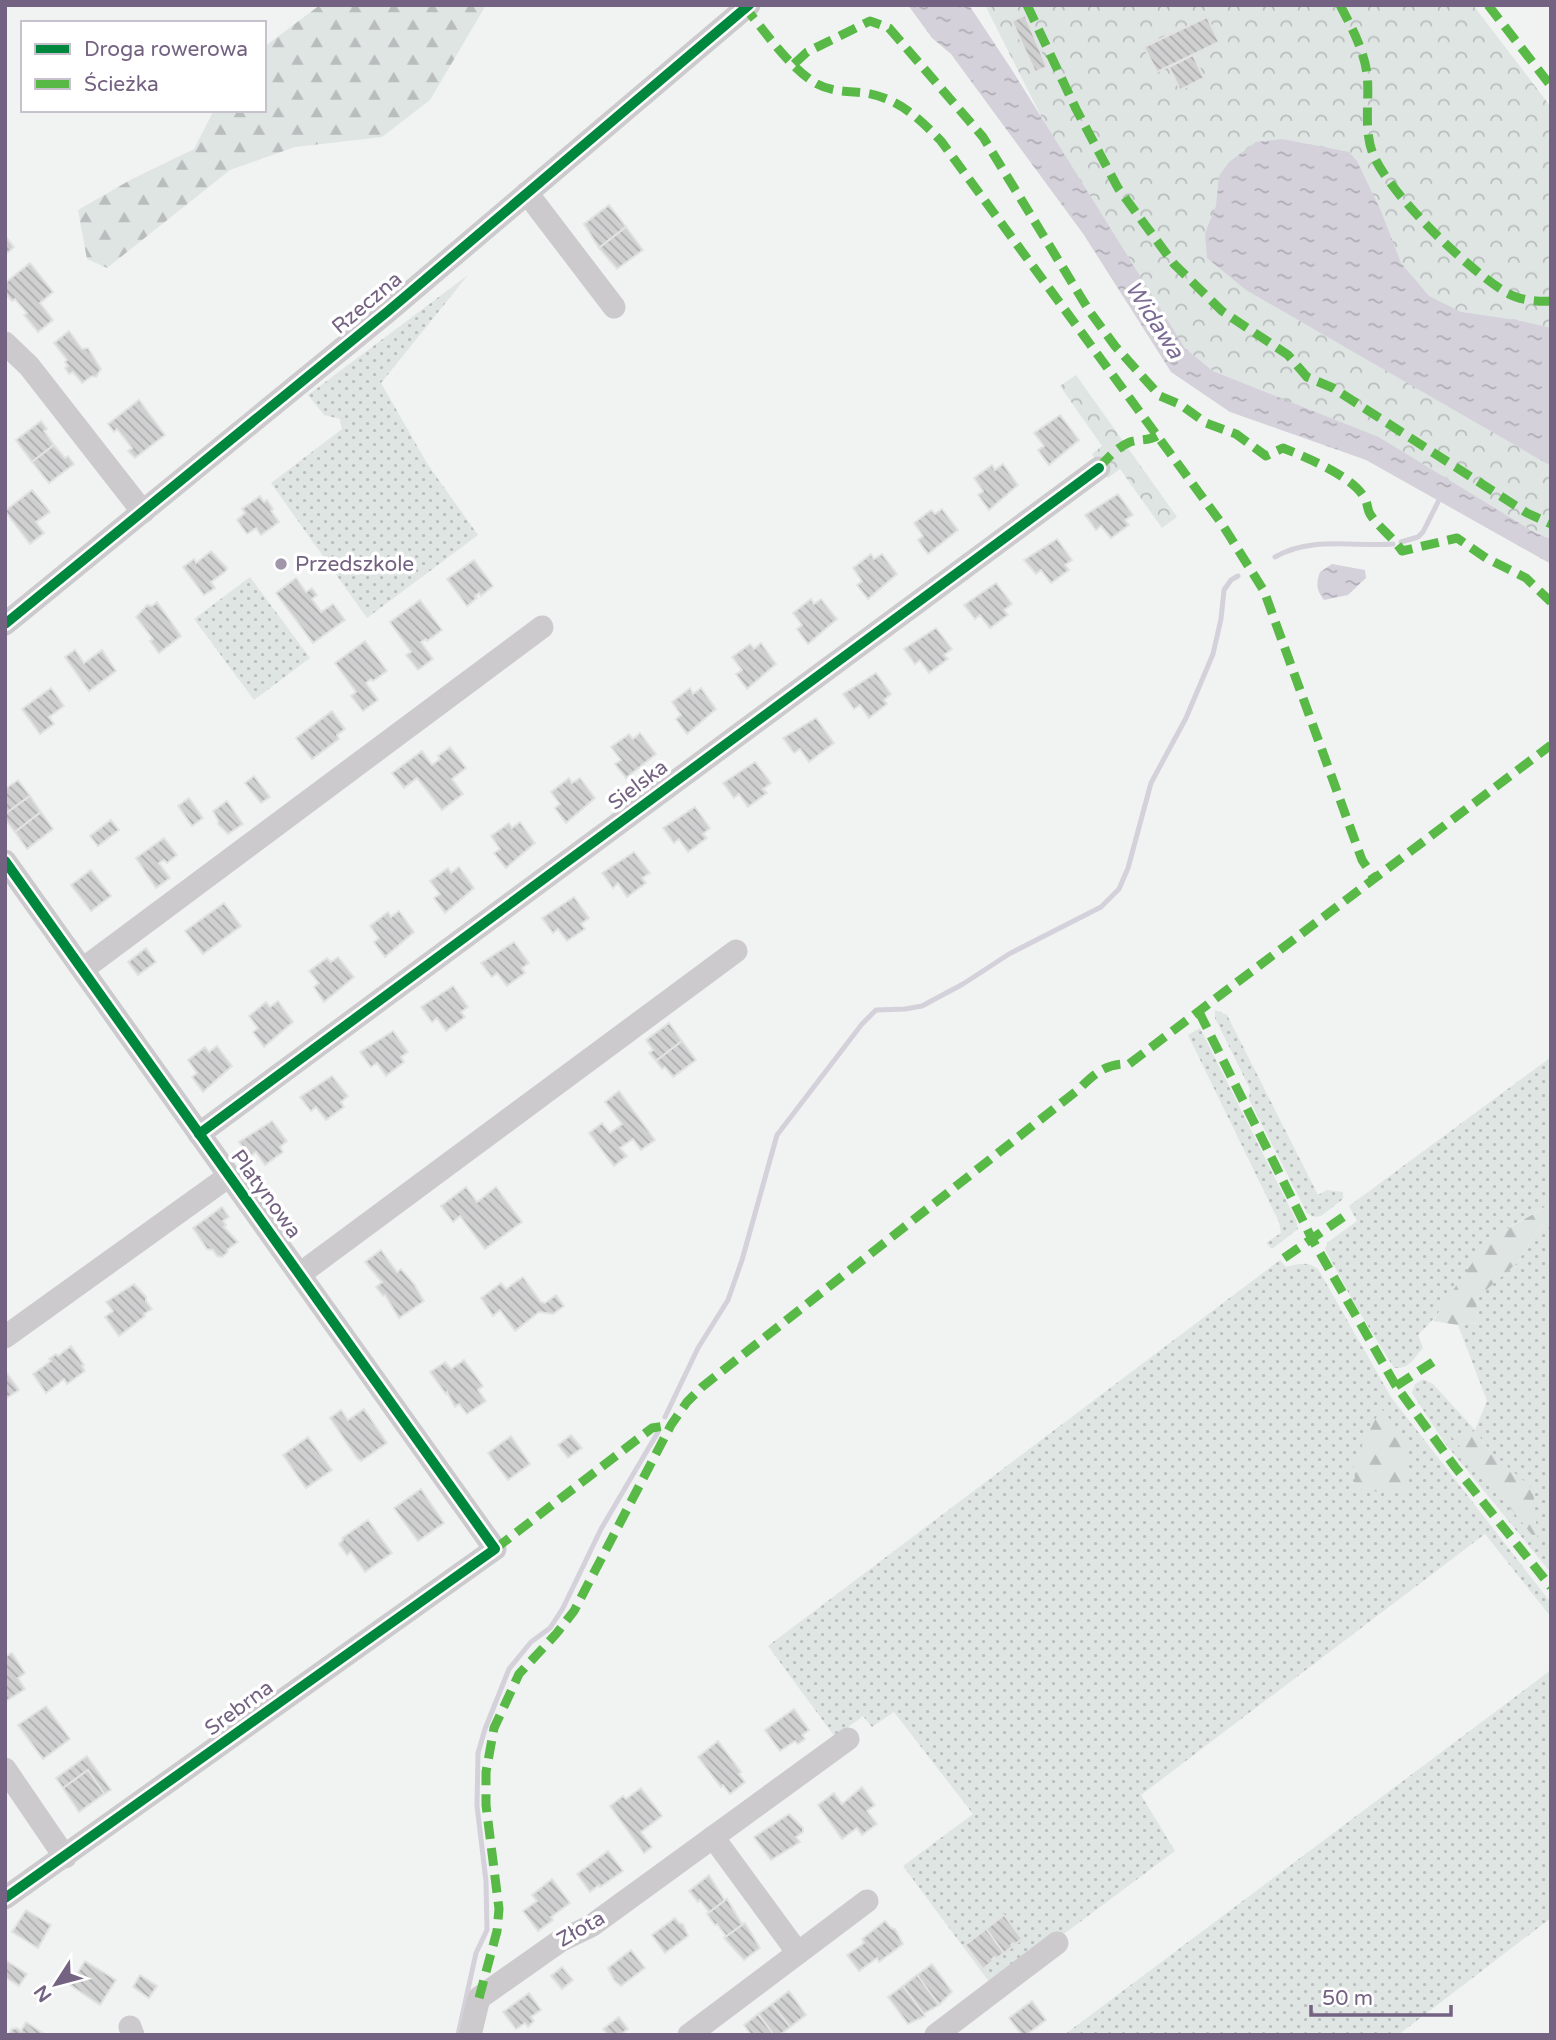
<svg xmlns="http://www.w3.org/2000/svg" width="1556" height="2040" font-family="'Varela Round',sans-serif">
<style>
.grass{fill:url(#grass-dots);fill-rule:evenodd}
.forest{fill:url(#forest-firs)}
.park{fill:url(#park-crowns)}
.water{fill:url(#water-ripples)}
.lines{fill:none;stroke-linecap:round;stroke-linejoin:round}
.stream{stroke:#d4d1da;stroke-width:5}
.building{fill:url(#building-back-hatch);stroke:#e1e2e2;stroke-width:2}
.minor{stroke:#cccacd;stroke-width:23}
.quiet{stroke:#58b947;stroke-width:9;stroke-dasharray:18 9;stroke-linecap:butt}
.cycleway-casing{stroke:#fff;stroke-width:15}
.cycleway{stroke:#00873e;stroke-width:10}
.poi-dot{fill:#a095a9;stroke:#fff;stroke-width:2.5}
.labels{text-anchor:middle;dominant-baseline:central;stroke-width:7;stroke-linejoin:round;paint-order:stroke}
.street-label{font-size:21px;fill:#746282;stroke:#fff}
.poi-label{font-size:21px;fill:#746282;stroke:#fff;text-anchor:start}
.water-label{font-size:23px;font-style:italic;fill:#7c6c95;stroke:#fff}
</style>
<defs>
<pattern id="grass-dots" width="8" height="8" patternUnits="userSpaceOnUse" patternTransform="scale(1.75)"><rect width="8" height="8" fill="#dee5e3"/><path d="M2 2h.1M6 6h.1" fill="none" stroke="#b9bdbd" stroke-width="1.8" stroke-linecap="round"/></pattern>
<pattern id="forest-firs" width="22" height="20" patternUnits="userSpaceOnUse" patternTransform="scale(1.75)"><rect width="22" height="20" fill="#dee5e3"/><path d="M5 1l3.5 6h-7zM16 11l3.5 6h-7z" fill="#b9bdbd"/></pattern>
<pattern id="park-crowns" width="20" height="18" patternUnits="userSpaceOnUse" patternTransform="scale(1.75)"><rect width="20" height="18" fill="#dee5e3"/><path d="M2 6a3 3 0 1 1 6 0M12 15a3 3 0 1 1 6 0" fill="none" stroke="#b9bdbd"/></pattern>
<pattern id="water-ripples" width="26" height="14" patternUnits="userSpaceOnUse" patternTransform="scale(1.75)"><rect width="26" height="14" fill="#d4d1da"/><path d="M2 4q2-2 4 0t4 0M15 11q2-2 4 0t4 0" fill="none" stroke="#b1adb6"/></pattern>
<pattern id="building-back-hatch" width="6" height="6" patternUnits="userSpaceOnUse" patternTransform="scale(1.75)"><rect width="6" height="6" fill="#d0d0d1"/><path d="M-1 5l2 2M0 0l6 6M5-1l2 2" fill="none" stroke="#adacaf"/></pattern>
</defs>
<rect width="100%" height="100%" fill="#f1f3f2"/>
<g class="grass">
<path d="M468,275L381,383L428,465L478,535L367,618L271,483L342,429L340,419L324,415L308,395Z"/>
<path d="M250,577L310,658L254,700L194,619Z"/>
<path d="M1215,1010L1227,1015L1318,1195L1327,1190L1343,1192V1199L1321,1216L1314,1217L1307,1213L1249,1099L1250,1089L1215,1018Z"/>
<path d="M1200,1028L1296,1220L1298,1229L1272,1249L1266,1243L1281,1233L1279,1222L1188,1035Z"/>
<path d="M1551,1057V1202C1535,1216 1514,1221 1501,1234C1467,1265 1450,1305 1418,1335L1423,1348C1413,1359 1410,1369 1394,1368L1355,1305L1325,1249L1328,1242L1357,1221L1349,1206Z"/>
<path d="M1541,1224L1551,1230V1573L1444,1442L1412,1393L1415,1384L1423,1379L1433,1384L1475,1430L1487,1401L1458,1325L1478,1323L1476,1299L1517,1263ZM1475,1431L1491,1452L1537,1540L1453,1438Z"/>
<path d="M1280,1260L1286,1267C1298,1264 1308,1261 1318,1269L1391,1397L1551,1603V1617L1485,1534L1141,1795L1175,1851L993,1987L903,1866L973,1814L894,1712L872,1727L863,1716L835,1737L768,1646Z"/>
<path d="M1551,1670V1918L1398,2035H1064Z"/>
</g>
<g class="forest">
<path d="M320,5H486L430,100L382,137L295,147L230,170L107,268L87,259L78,210L132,179L194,149L214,110H264V47Z"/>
<path d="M1551,1202V1230L1541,1224L1517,1263L1476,1299L1478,1323L1458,1325L1433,1321C1451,1294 1478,1248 1504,1231C1520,1220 1536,1215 1551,1202Z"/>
<path d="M1381,1408L1406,1439V1492L1389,1494L1356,1488L1353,1463Z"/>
<path d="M1475,1431L1491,1452L1533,1489L1538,1542L1452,1437Z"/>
</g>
<g class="park">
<path d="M985,5H1473L1551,107V539L1536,533L1379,437L1213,371L1185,348L1045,124Z"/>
<path d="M1076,375L1177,517L1162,528L1120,469L1108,478L1092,454L1102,446L1060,386Z"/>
</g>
<g class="water">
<path d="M908,5H969L1012,70L1185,348L1213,371L1379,437L1536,533L1551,539V564L1366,460L1230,412L1171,372L1084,235L951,54L932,38Z"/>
<path d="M1282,139L1349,152L1357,161L1381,211L1401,263L1429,296L1461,312L1516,320L1551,328V466L1246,290L1207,258L1205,233L1216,206L1219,176L1229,162L1256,142Z"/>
<path d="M1332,564L1365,570L1366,578L1348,595L1324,600C1316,590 1316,583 1320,572Z"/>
</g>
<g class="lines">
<g class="stream">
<path d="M1401,542L1418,537L1423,532L1441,496"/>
<path d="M1275,557C1311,536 1354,547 1393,544"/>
<path d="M665,1417L698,1348L728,1300L742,1260L777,1135L862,1024L876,1010L905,1009L922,1006L963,984L1009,954L1101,907L1119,889L1128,868L1151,783L1186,718L1213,654L1221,619L1224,590L1231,580L1238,576"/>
<path d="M458,2035L476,1953L487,1930L486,1881L477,1806L478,1753L485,1729L509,1669L531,1642L550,1628L563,1608L601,1529L658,1432"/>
</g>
</g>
<g class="building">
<path d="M1025,15L1047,67L1035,72L1012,21Z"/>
<path d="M1207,17L1219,42L1157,72L1144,47Z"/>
<path d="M1193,55L1204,78L1180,90L1169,67Z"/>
<path d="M609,205L626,227L599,248L584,224Z"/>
<path d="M626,227L643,250L617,269L599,248Z"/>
<path d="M5,236L14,247L5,255Z"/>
<path d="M30,263L53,292L40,303L53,320L38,332L24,315L27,313L15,299L12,301L5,293V283Z"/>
<path d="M69,331L82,349L88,348L101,369L96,377L92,376L82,383L73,372L69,374L65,368L68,366L65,362L67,360L54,343Z"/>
<path d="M139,400L165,435L135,458L128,451L132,448L117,429L114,432L108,424Z"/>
<path d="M1060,415L1079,440L1049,465L1038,450L1044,446L1034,433Z"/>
<path d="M41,421L47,429L44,431L54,445L32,462L16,440Z"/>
<path d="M54,445L65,458L68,456L74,464L49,483L32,462Z"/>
<path d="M1003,464L1018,485L989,510L978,495L983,491L974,478L992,465L995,470Z"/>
<path d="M32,490L50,512L36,522L44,533L30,544L5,511Z"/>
<path d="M1118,494L1133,515L1125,520L1129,525L1111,538L1101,526L1096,530L1085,515Z"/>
<path d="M260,496L264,502L267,500L273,509L271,511L279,522L261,535L256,528L247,534L237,520L245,513L242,509Z"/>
<path d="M942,509L958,530L928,554L918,540L923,536L914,523L931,510L935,514Z"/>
<path d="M1057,539L1072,560L1065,565L1069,570L1051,583L1041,570L1036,574L1024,560Z"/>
<path d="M211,551L227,568L226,571L211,582L215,588L204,595L183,567L194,559L196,563Z"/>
<path d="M871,554L874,559L882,554L897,574L868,599L857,585L862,581L853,568Z"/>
<path d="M474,560L493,586L481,596L479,593L475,596L477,598L467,606L447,579Z"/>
<path d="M296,578L306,592L312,588L317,595L312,599L321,612L333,604L345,620L313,643L276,593Z"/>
<path d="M996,583L1012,604L1004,610L1008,615L990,628L980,615L975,619L964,605Z"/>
<path d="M811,599L814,604L821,599L837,619L808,644L797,629L802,625L793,613Z"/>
<path d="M420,600L442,630L427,641L426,639L421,642L433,659L418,670L406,655L411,652L390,622Z"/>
<path d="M157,602L181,636L159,653L150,641L153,639L136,617L147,605L152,606Z"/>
<path d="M936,628L952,649L944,655L948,659L929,673L920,660L915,664L904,649Z"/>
<path d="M365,641L387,671L373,681L371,679L366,683L378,700L363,711L351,696L356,692L335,663Z"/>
<path d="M761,643L776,664L747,689L736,674L742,670L732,657L750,644L754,649Z"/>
<path d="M75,650L84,663L102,650L116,671L89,691L65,657Z"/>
<path d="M876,673L891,694L884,700L887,704L869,718L860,705L854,709L843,694Z"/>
<path d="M51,688L64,706L49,717L54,724L40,734L22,709Z"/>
<path d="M690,688L693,694L701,688L716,709L687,734L676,719L681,715L672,702Z"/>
<path d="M332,711L345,729L337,735L339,739L312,759L296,738Z"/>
<path d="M816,718L834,743L809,762L800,749L794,753L783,738Z"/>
<path d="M640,733L656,754L626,778L615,764L621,760L611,747L629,734L633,739Z"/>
<path d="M450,747L466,768L452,779L463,794L442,810L417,778L404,788L392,773L422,751L432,765L440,759L438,756Z"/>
<path d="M755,762L771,783L763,789L767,793L748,807L739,794L734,798L723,783Z"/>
<path d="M254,776L270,797L261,803L245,783Z"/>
<path d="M569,778L572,783L580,778L595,798L566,823L555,808L560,804L551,792Z"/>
<path d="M18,780L30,796L5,814V789Z"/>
<path d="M30,796L41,812L15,832L5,819V814Z"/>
<path d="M189,798L203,818L192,826L178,806Z"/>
<path d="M227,801L243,824L228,834L218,824V820L213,811Z"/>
<path d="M695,807L710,828L703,834L707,838L688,852L679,839L674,843L663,828Z"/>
<path d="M41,812L53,829L27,849L15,832Z"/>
<path d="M111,820L119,830L98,846L90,836Z"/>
<path d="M520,822L535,843L506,868L494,853L500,849L491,836L509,823L512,828Z"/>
<path d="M164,838L177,855L167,863L164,860L159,863L170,878L156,888L136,858Z"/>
<path d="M634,852L650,873L642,878L646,883L627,897L618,883L613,888L602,873Z"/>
<path d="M459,867L474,888L445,913L434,898L440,894L430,881L448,868L451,873Z"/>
<path d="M91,870L111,896L91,911L71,885Z"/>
<path d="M574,897L589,918L581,924L585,929L567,941L558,929L553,933L542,918Z"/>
<path d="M224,903L241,926L203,954L185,931Z"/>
<path d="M399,911L414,932L385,957L374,942L379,938L370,926L388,912L391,917Z"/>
<path d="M514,942L529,963L522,968L525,973L507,986L497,973L492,977L481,963Z"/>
<path d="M146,948L156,962L138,975L128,962Z"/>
<path d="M338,957L354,977L324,1002L314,987L319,983L309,971L327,958L331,962Z"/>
<path d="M453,986L468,1007L461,1012L465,1017L446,1031L437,1018L432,1022L421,1007Z"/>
<path d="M278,1001L293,1022L264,1047L253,1032L258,1028L249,1016L266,1002L270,1007Z"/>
<path d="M669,1023L682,1041L656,1061L649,1053L653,1050L646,1040Z"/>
<path d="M393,1031L408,1052L401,1057L404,1062L386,1076L377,1063L371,1067L360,1052Z"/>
<path d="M682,1041L696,1060L673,1077L665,1067L662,1069L656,1061Z"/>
<path d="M217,1046L232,1066L203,1092L192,1077L197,1073L188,1060L205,1047L209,1052Z"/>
<path d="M332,1076L348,1096L341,1102L344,1107L326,1120L316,1107L311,1111L300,1097Z"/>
<path d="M619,1091L655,1140L641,1150L633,1139L620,1148L627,1156L614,1166L589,1133L602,1123L610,1133L622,1124L605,1102Z"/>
<path d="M272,1121L287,1141L280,1147L283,1152L265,1165L256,1152L250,1156L239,1142Z"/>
<path d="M466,1187L477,1202L496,1187L522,1222L485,1249L460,1216L453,1222L441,1206Z"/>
<path d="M222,1207L229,1217L223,1221L226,1225L224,1227L238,1242L228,1249L227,1253L222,1257L217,1256L213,1250L207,1249L193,1228Z"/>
<path d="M381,1250L397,1272L401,1269L414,1284L424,1301L399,1318L385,1295L383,1296L376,1287L382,1282L365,1262Z"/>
<path d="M523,1277L541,1302L545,1303L556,1295L564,1306L553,1314L539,1312L515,1331L500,1310L493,1316L481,1298L501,1283L506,1289Z"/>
<path d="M134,1284L146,1297V1301L152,1309L144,1314L145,1316L119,1336L105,1317L113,1311L106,1302Z"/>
<path d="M71,1346L84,1365L82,1366L85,1371L67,1384L64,1379L46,1393L33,1374L51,1361L49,1359L56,1354L58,1356Z"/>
<path d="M464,1360L483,1386L478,1390L486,1401L467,1414L459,1404L455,1407L447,1392L446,1394L430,1372L445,1362L451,1369Z"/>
<path d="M7,1373L19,1390L5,1399V1375Z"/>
<path d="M364,1409L387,1443L361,1461L357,1458L330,1418L341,1410L348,1420Z"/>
<path d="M571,1435L582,1448L568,1458L558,1445Z"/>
<path d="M511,1436L530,1464L508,1480L488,1453Z"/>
<path d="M308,1437L332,1470L306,1488L283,1455Z"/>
<path d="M421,1489L444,1523L418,1541L394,1508Z"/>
<path d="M368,1520L392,1553L365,1572L351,1552L347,1555L339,1544L343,1540L342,1538Z"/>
<path d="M12,1653L25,1673L18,1678L25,1689L6,1701L5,1657Z"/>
<path d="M46,1706L70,1739L43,1759L18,1725Z"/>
<path d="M794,1709L809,1730L802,1735L805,1739L798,1744L795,1741L780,1751L765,1730Z"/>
<path d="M718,1741L741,1772L739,1774L745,1782L730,1794L723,1785L721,1787L698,1757Z"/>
<path d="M87,1756L111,1790L104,1794L88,1770L63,1788L56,1778Z"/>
<path d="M88,1770L104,1794L79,1812L63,1788Z"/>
<path d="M862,1787L875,1805L867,1811L877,1824L862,1835L857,1828L842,1839L818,1805L834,1793L842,1804Z"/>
<path d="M641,1788L662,1816L641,1832L652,1847L644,1853L610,1806L623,1796L626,1799Z"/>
<path d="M789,1814L803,1828V1832L796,1837L800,1842L771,1860L754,1837Z"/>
<path d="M608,1851L623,1871L600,1887L599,1885L590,1892L577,1874Z"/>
<path d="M709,1875L725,1901L727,1899L707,1914L709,1912L700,1900L698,1902L689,1891Z"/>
<path d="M552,1879L570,1903L551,1917L553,1920L538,1931L523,1911L537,1901L532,1895Z"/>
<path d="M727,1899L742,1924L745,1923L724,1938L726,1936L717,1924L715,1925L707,1914Z"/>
<path d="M26,1910L51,1925L38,1948L12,1932Z"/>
<path d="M1004,1915L1022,1939L1014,1945L1013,1943L1011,1945L1012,1947L1004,1953L986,1929Z"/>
<path d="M675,1918L679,1923L683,1924L688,1936L665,1953L652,1935Z"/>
<path d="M885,1921L891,1928L895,1929L903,1944L879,1962L877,1958L859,1971L847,1955L864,1943L862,1939Z"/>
<path d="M745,1923L760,1948L744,1960L724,1938Z"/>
<path d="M986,1929L1004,1953L996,1959L995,1957L992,1959L993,1961L983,1969L965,1945Z"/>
<path d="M631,1950L645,1968L621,1986L614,1980L608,1968Z"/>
<path d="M5,1960L27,1974L19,1986L5,1977Z"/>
<path d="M85,1961L116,1980L100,2005L70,1985Z"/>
<path d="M932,1964L952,1992L939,2005L917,1975Z"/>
<path d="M562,1967L573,1980L562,1989L551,1976Z"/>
<path d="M140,1975L157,1986L149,1998L133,1987Z"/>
<path d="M917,1975L939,2005L923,2014L903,1986Z"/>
<path d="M903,1986L925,2016L908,2024L888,1997Z"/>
<path d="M789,1991L806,2015L790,2027L772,2004Z"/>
<path d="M529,1993L541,2010L531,2017L534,2021L528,2027L525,2023L516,2029L503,2012Z"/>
<path d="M1032,2001L1046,2020L1026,2035H1022L1009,2018Z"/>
<path d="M772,2004L790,2027L780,2035H774L758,2014Z"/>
<path d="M758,2014L774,2035H751L744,2025Z"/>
<path d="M619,2017L628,2029L620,2035H608L603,2029Z"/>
<path d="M26,2022L46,2035H8L12,2029L17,2028L21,2031Z"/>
</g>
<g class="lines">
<g class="minor">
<path d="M527,193L614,307"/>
<path d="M5,343L29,366L143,512"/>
<path d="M5,624L387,312L749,5"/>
<path d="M5,861L495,1549L5,1898"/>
<path d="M83,969L542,627"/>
<path d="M199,1134L1099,468"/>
<path d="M300,1274L736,951"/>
<path d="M5,1337L229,1176"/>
<path d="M5,1769L65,1857"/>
<path d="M713,1837L798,1953"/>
<path d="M130,2027L133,2035"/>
<path d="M470,2035L479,1998L560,1941L591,1926L848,1739"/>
<path d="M689,2035L867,1901"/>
<path d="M936,2035L1057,1943"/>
</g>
<g class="quiet">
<path d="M743,5C764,30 785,62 812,81C828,92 847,91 865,93C898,98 919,118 941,141L1222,524L1264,591L1362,860L1374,878"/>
<path d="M1027,5L1076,109L1118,188L1174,264L1222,311L1288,355L1307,377L1333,388L1527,513L1551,524"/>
<path d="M1340,5C1351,26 1364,50 1367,74C1370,100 1363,129 1373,154C1389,194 1471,273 1509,294C1520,300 1538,302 1551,301"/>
<path d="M1488,5L1551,86"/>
<path d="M794,64L807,52L870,21L889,28L983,137L1090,312L1115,346L1160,396L1181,405L1206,423L1236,434L1266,456L1283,448C1305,457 1355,477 1365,499C1368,504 1367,509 1370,514C1379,528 1393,537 1402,551L1457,538L1486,558L1526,578L1551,602"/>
<path d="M1099,468C1107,458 1118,447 1130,442C1139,439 1148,441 1157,436"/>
<path d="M1199,1012L1312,1239L1396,1386L1455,1467L1551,1587"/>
<path d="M1284,1258L1349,1213"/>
<path d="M1396,1386L1433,1362"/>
<path d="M495,1549L652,1428L671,1425"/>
<path d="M479,1998L497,1931L499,1909L486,1805V1772L494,1728L519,1674L556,1634L574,1611L671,1425L687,1402L702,1387L1079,1089C1094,1074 1106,1063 1129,1064L1551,745"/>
</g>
<defs>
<g id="cycleway">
<path d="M5,624L387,312L749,5"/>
<path d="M5,861L495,1549L5,1898"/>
<path d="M199,1134L1099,468"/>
</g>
</defs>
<use href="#cycleway" class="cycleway-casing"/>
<use href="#cycleway" class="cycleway"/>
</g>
<circle class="poi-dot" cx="281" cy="564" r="7"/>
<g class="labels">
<g class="street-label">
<text transform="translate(367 303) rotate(-40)">Rzeczna</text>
<text transform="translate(638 785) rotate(-37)">Sielska</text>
<text transform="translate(266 1194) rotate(54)">Platynowa</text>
<text transform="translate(239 1708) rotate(-36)">Srebrna</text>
<text transform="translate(581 1929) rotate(-30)">Złota</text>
</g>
<g class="poi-label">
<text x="295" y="564">Przedszkole</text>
</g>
<g class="water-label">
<text transform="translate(1154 320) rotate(57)">Widawa</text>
</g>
</g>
<rect width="1556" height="2040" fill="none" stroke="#746282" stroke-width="14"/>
<rect x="21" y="21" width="245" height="91" fill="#ffffff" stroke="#c7c0cd" stroke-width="2"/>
<rect x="35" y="44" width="35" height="10" fill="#00873e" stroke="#c7c0cd" stroke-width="2"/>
<text x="84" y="56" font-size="21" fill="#746282">Droga rowerowa</text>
<rect x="35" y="79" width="35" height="10" fill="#58b947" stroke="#c7c0cd" stroke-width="2"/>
<text x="84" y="91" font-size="21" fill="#746282">Ścieżka</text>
<g transform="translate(56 1984) rotate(234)" stroke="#ffffff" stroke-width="5" paint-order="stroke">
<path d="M0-5L12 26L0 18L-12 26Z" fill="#746282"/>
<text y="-10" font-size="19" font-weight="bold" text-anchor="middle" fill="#746282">N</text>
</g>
<path d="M1311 2005v10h140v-10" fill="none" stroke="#746282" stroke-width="3.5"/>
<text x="1322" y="2005" font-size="21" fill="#746282" stroke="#ffffff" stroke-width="5" paint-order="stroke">50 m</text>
</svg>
